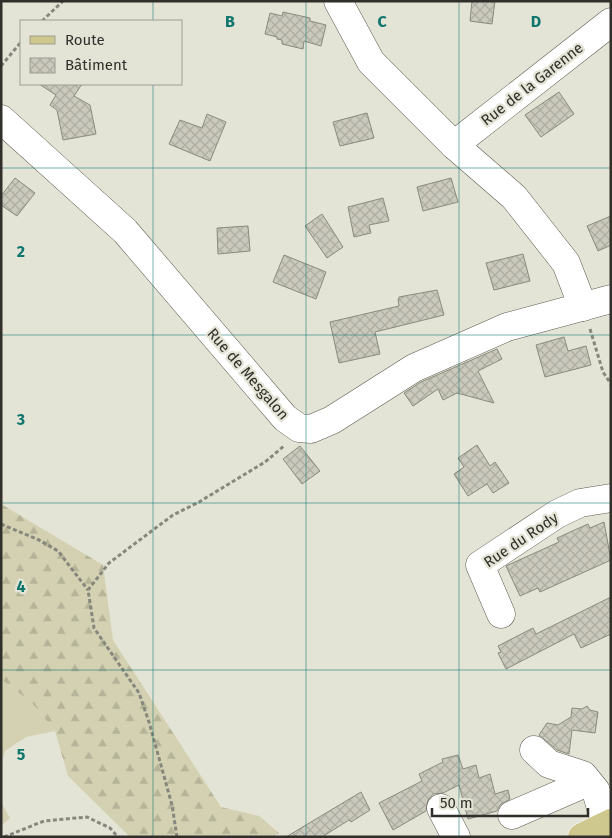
<svg xmlns="http://www.w3.org/2000/svg" width="612" height="838" font-family="'Fira Sans',sans-serif">
<style>
.grass{fill:#d3d1b1}
.forest{fill:url(#forest-firs)}
.building{fill:url(#building-cross-hatch);stroke:#8a8a7d}
.lines{fill:none;stroke-linecap:round;stroke-linejoin:round}
.minor-casing{stroke:#5b5a4f;stroke-width:29}
.major-casing{stroke:#fff;stroke-width:29}
.path{stroke:#87877d;stroke-width:3;stroke-dasharray:4 2.5;stroke-linecap:butt}
.minor{stroke:#fff;stroke-width:28}
.major{stroke:#cec88e;stroke-width:28}
.grid{fill:none;stroke:#0f766e;stroke-width:1;stroke-opacity:0.55}
.labels{text-anchor:middle;dominant-baseline:central;stroke-width:4.5;stroke-linejoin:round;paint-order:stroke}
.street-label{font-size:15px;fill:#302f2a;stroke:#e4e4d6}
.grid-label{font-size:16px;text-anchor:middle;font-weight:bold;fill:#0f766e;stroke:#e4e4d6;stroke-width:4.5;stroke-linejoin:round;paint-order:stroke}
</style>
<defs>
<pattern id="forest-firs" width="22" height="20" patternUnits="userSpaceOnUse" patternTransform="scale(1.25)"><rect width="22" height="20" fill="#d3d1b1"/><path d="M5 1l3.5 6h-7zM16 11l3.5 6h-7z" fill="#b5b498"/></pattern>
<pattern id="building-cross-hatch" width="8" height="8" patternUnits="userSpaceOnUse" patternTransform="scale(1.25)"><rect width="8" height="8" fill="#cac9bc"/><path d="M0 0l8 8M0 8l8-8" fill="none" stroke="#aeada2"/></pattern>
</defs>
<rect width="100%" height="100%" fill="#e4e4d6"/>
<g class="grass">
<path d="M1,679L32,703L55,731L26,737L5,751L1,765Z"/>
<path d="M1,802L10,818L1,826Z"/>
</g>
<path class="forest" d="M1,504L103,565L113,640L221,807L259,816L279,833L273,837H130L68,776L55,731L32,703L1,679Z"/>
<g class="building">
<path d="M472,1H495L492,24L470,21Z"/>
<path d="M283,12L310,18V21L326,25L321,46L304,41L303,49L282,44V40L277,39V37L265,34L270,13L282,16Z"/>
<path d="M39,84H82L74,96L90,105L96,134L63,140L57,110L50,105L56,95Z"/>
<path d="M559,92L574,114L541,137L525,115Z"/>
<path d="M367,113L374,138L340,146L333,122Z"/>
<path d="M207,114L226,122L210,161L169,144L180,120L202,128Z"/>
<path d="M15,178L35,193L17,216L1,205V196Z"/>
<path d="M451,178L458,202L423,211L417,187Z"/>
<path d="M383,198L389,221L369,225L371,233L354,237L348,207Z"/>
<path d="M322,214L343,247L327,258L305,226Z"/>
<path d="M611,216V245L598,251L587,226Z"/>
<path d="M248,226L250,251L218,254L217,228Z"/>
<path d="M523,254L530,281L494,290L486,263Z"/>
<path d="M284,255L326,272L316,299L273,282Z"/>
<path d="M437,290L444,315L375,332L380,354L339,363L330,322L399,306L398,299H399V297Z"/>
<path d="M564,337L568,351L586,346L591,365L545,377L536,345Z"/>
<path d="M497,349L502,359L478,371L494,403L457,393L443,400L438,389L413,406L404,393L421,382Z"/>
<path d="M477,445L490,466L495,462L509,483L493,493L487,484L468,496L454,474L464,467L458,458Z"/>
<path d="M300,446L320,471L302,484L283,459Z"/>
<path d="M604,522L611,560L540,592L538,588L520,596L506,566L559,542L557,538L588,524L590,528Z"/>
<path d="M611,597V634L581,648L574,634L506,669L498,653L501,652L498,646L533,628L536,634Z"/>
<path d="M587,706L590,710L598,712L595,733L572,730L569,754L557,750L539,735L547,723L558,725L571,717L572,708L582,709Z"/>
<path d="M458,755L463,769L476,765L479,778L490,774L495,794L508,790L510,799L500,805L497,811L468,819L459,785L443,793L433,794L428,800L426,811L393,830L379,803L422,781L419,774L443,762L442,759Z"/>
<path d="M361,792L370,810L351,822L349,820L322,837H286Z"/>
</g>
<g class="lines">
<defs>
<g id="minor">
<path d="M338,1L371,62L454,145L514,197L566,263L583,307"/>
<path d="M1,119L125,231L285,418L299,428L311,429L332,420L414,368L507,327L611,299"/>
<path d="M454,145L611,22"/>
<path d="M501,614L480,565L557,514L580,503L611,498"/>
<path d="M534,750L549,764L583,775L596,791L606,825"/>
<path d="M441,808L456,837"/>
<path d="M512,815L588,782"/>
</g>
<path id="major" d="M582,837L611,823"/>
</defs>
<use href="#minor" class="minor-casing"/>
<use href="#major" class="major-casing"/>
<g class="path">
<path d="M42,21L63,1"/>
<path d="M1,66L21,42"/>
<path d="M590,329L603,372L611,384"/>
<path d="M1,524L39,540L58,551L88,590"/>
<path d="M4,837L44,821L87,817L110,828L118,837"/>
<path d="M177,837L172,805L149,722L139,693L94,628L88,590L109,563L173,515L199,502L265,462L284,446"/>
</g>
<use href="#minor" class="minor"/>
<use href="#major" class="major"/>
</g>
<path class="grid" d="M153,1V21M306,1V837M459,1V837M153,84V837M1,168H611M1,335H611M1,503H611M1,670H611"/>
<g class="labels">
<g class="street-label">
<text transform="translate(532 84) rotate(-38)">Rue de la Garenne</text>
<text transform="translate(248 374) rotate(49)">Rue de Mesgalon</text>
<text transform="translate(521 540) rotate(-34)">Rue du Rody</text>
</g>
</g>
<g class="grid-label">
<text x="230" y="27">B</text>
<text x="382" y="27">C</text>
<text x="536" y="27">D</text>
<text x="21" y="257">2</text>
<text x="21" y="425">3</text>
<text x="21" y="592">4</text>
<text x="21" y="760">5</text>
</g>
<rect width="612" height="838" fill="none" stroke="#302f2a" stroke-width="5"/>
<rect x="20" y="20" width="162" height="65" fill="#e4e4d6" stroke="#9c9c91"/>
<rect x="30" y="36" width="25" height="8" fill="#cec88e" stroke="#9c9c91"/>
<text x="65" y="45" font-size="15" fill="#302f2a">Route</text>
<rect x="30" y="58" width="25" height="15" fill="url(#building-cross-hatch)" stroke="#9c9c91"/>
<text x="65" y="70" font-size="15" fill="#302f2a">Bâtiment</text>
<path d="M432 808v8h156v-8" fill="none" stroke="#302f2a" stroke-width="2.5"/>
<text x="440" y="808" font-size="15" fill="#302f2a" stroke="#e4e4d6" stroke-width="4" paint-order="stroke">50 m</text>
</svg>
